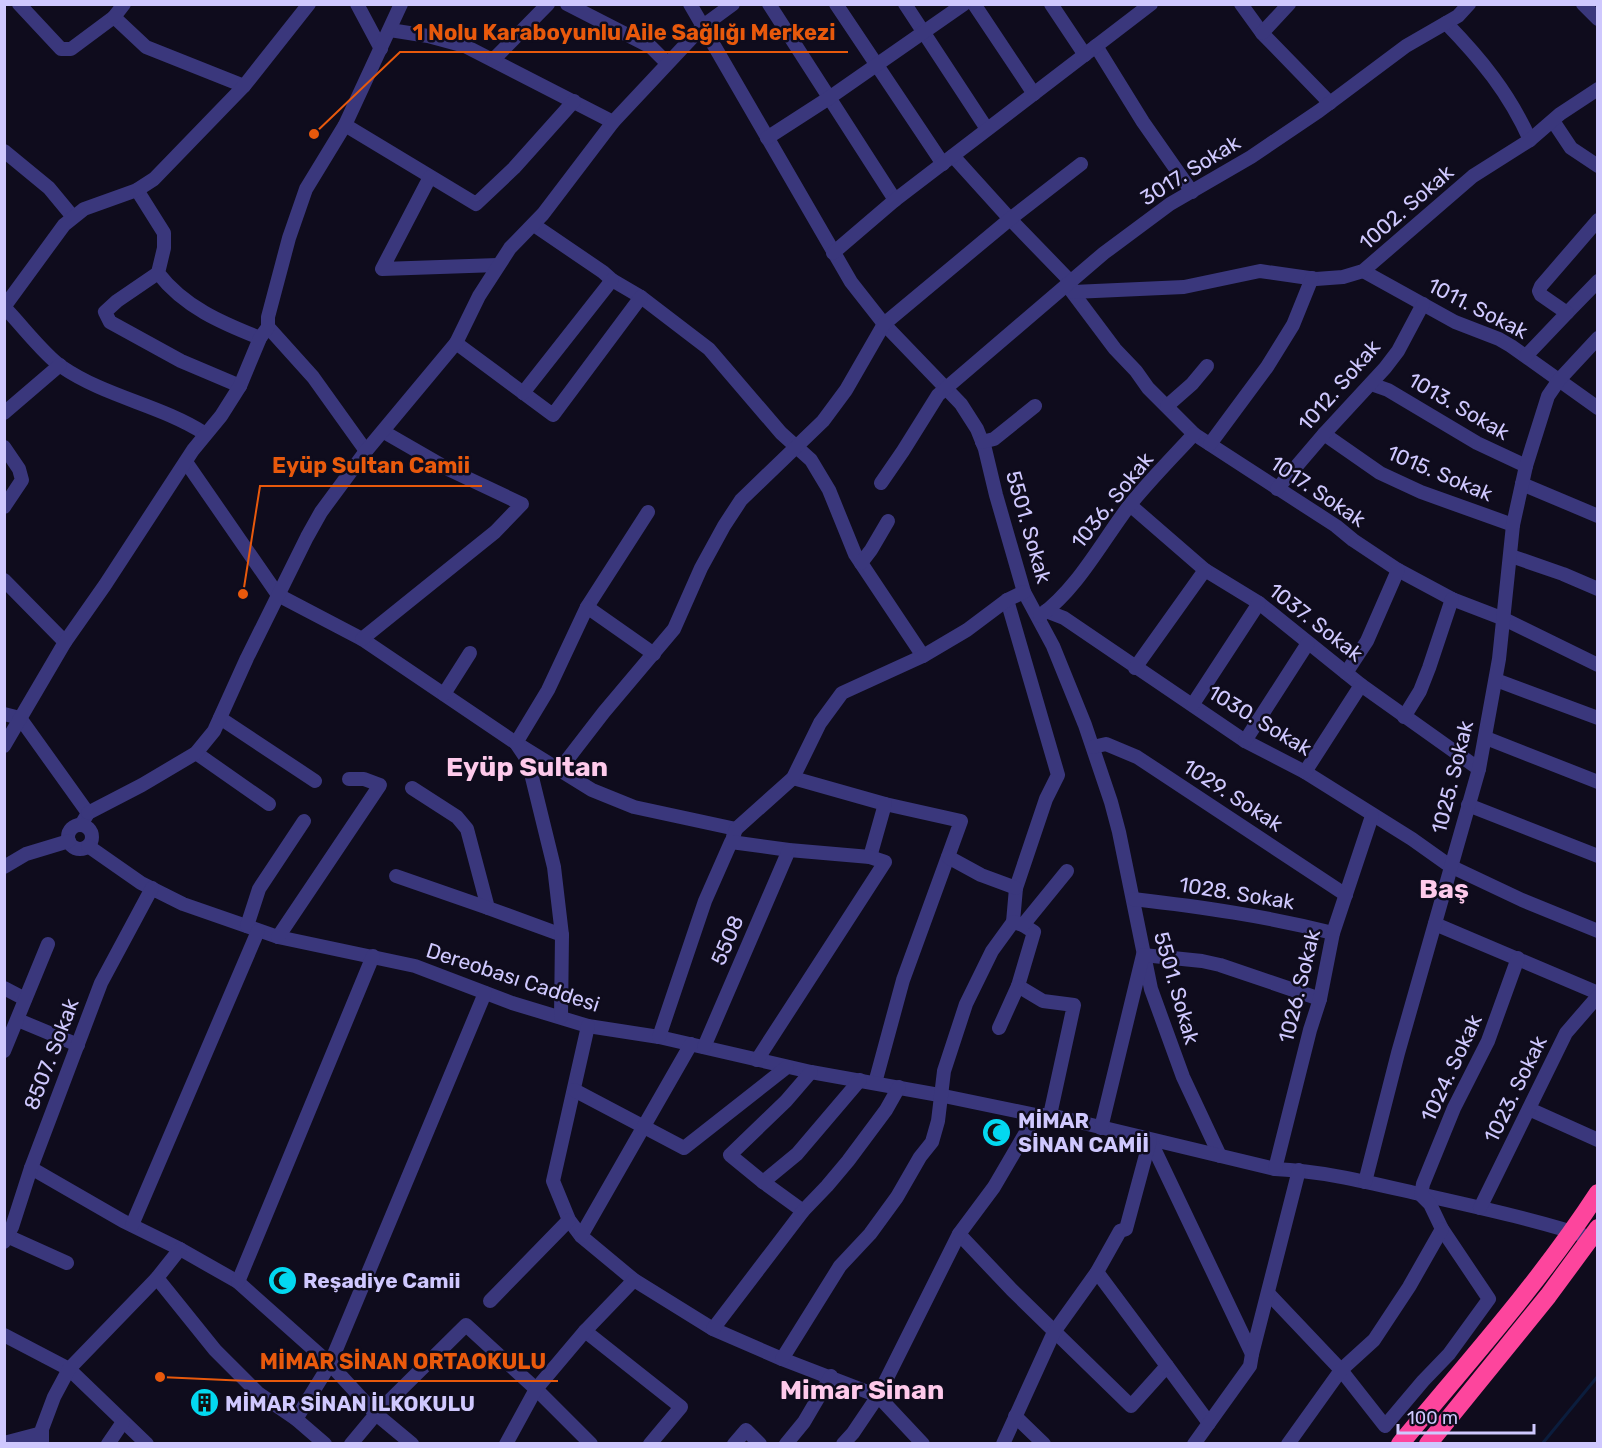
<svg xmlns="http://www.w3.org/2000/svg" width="1602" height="1448" font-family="Rubik,sans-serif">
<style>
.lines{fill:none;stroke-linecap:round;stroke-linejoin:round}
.stream{stroke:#0b1d3d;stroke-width:3}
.minor{stroke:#3a377c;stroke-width:14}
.highway{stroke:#fd459d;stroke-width:18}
.labels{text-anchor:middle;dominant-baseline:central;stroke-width:5;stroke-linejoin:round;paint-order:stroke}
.street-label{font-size:21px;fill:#cfc8fe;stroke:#0f0c1d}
.poi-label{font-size:21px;font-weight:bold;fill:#cfc8fe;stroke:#0f0c1d;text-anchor:start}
.district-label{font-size:27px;font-weight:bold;fill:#fecaeb;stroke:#0f0c1d}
.leader{fill:none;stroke:#e8590c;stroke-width:2}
.callout-dot{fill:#e8590c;stroke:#0f0c1d;stroke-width:2}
.callout-label{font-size:22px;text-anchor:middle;font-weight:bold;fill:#e8590c;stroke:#0f0c1d;stroke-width:5;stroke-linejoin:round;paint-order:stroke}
</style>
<rect width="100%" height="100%" fill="#0f0c1d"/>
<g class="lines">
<path class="stream" d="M1542,1444L1598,1376"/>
<g class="minor">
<path d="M19,4L61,49H71L114,17L146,47L244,86"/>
<path d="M357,4L381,49"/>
<path d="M567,4L651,47L667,63"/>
<path d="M690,4L851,282L884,324L961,404L977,429L985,449L996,495L1024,592L1053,646L1085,725L1111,802L1119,832L1151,989L1183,1077L1220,1156"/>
<path d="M769,4L895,200"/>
<path d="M836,4L943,164"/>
<path d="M905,4L987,129"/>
<path d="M974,4L1034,94"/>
<path d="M1051,4L1085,55"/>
<path d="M1241,4L1262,33L1330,103"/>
<path d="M1583,4L1598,19"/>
<path d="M114,17L124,4"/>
<path d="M1446,23C1481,59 1509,93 1530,140"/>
<path d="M390,30L428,36L465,46L613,122"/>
<path d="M1262,33L1289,4"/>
<path d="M1096,46L1143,122L1192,192"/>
<path d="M493,60L548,4"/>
<path d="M1553,121L1571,148L1598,166"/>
<path d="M345,125L476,204L514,168L574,101"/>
<path d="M767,138L829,98L964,4"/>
<path d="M4,151L49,188L73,217"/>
<path d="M953,156L1010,219L1071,282"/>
<path d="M430,177L382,269L498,265"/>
<path d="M137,190L164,233V248L158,273C184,307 222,323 260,338"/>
<path d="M534,225L603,272L612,280L641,297L709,349L781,433L811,460L829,490L855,554L923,656"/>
<path d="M833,253L895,200L1151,4"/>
<path d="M1363,271L1455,322L1499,339L1511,346L1598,408"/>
<path d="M158,273L117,301L105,312L110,322L181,361L240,386"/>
<path d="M1067,285L1115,349L1136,371L1148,388L1194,434L1336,526L1353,540L1398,570L1452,599L1504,619L1598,665"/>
<path d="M1073,292L1184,287L1260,271L1316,279L1343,277L1363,271L1473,176L1530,140L1560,114L1598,89"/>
<path d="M4,307L64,225L84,209L137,190L154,179L244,86L309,4"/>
<path d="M4,307C21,324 44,355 62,367C106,397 160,405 204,433"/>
<path d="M1567,313L1598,281"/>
<path d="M268,327L313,377L366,451"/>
<path d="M456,343L553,415L641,297"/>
<path d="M1526,356L1567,313L1541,295L1539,291L1541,286L1598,220"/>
<path d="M1371,384L1388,390L1477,443L1526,466"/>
<path d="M523,393L612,280"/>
<path d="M1167,406L1192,384L1207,366"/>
<path d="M4,413L60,365"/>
<path d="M1324,434L1380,473L1421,492L1513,525"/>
<path d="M982,442L994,439L1035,406"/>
<path d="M1210,444L1267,367L1293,325L1312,278"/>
<path d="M4,447L19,469L22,480L4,507"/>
<path d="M186,462L278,595L362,639L516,743L592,790L634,807L736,829"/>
<path d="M881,483L903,451L938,395L1104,253L1170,204L1251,157L1319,111L1406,46L1458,16L1469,4"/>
<path d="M1522,484L1598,516"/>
<path d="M1277,489L1324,434L1385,368L1398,351L1423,304"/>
<path d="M1130,505L1205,570L1259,603L1361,685L1479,769"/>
<path d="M1511,556L1563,574L1598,589"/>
<path d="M861,563L871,550L888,521"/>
<path d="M4,580L65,642"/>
<path d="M1007,600L1058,775L1046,799L1016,888L1013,922"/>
<path d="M587,607L648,512"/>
<path d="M1046,611L1064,618L1245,741L1305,772L1412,839L1450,866L1522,900L1598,931"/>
<path d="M1040,616C1078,588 1101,543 1129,506C1149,481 1172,458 1194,434"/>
<path d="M362,639L495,532L522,504L450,470L384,432"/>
<path d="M1135,668L1205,570"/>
<path d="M1346,673L1367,641L1398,570"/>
<path d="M1496,680L1598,718"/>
<path d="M444,694L470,653"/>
<path d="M1193,704L1259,603"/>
<path d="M4,714L20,718L88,813L81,825"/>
<path d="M1404,717L1420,691L1429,668L1452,599"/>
<path d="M220,718L315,781"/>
<path d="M1486,738L1598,782"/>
<path d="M1245,741L1308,643"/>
<path d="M4,746L65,642L105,585L193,450L221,416L240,386L260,338L268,327V317L289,238L306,189L345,125L401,4"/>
<path d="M1093,747L1106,744L1137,757L1346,895"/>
<path d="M196,753L269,804"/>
<path d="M560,769L604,712L674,629L701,568L724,526L741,500L823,421L846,390L884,324L1010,219L1081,164"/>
<path d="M1305,772L1361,685"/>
<path d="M793,778L885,804L961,821L903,980L875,1083"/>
<path d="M412,788L457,817L467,829L488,908L562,935"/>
<path d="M1468,805L1598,856"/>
<path d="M88,813L142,785L196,753L214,731L247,658L307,537L321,512L366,451L456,343L479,296L510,248L543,214L613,122L703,26L733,4"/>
<circle cx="80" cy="837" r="12"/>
<path d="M733,837L736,829L793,778L820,723L842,693L923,656L967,630L1007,600L1024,592"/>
<path d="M88,846L141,883L183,904L278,937L415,966L512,1003L588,1026L659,1037L811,1072L939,1095L1036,1115H1050L1275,1169C1326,1171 1375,1184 1424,1195C1482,1208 1541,1221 1598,1240"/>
<path d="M870,857L885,804"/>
<path d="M948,857L981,875L1016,888"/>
<path d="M4,867L26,854L69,841"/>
<path d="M396,876L488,908"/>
<path d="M1133,899C1202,907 1266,916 1333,933"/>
<path d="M1435,924L1598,993"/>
<path d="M1023,925L1034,932L1018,986L1043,1001L1074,1005L1050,1115"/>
<path d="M247,926L259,889L304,821"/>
<path d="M278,937L380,785L364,779H349"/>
<path d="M4,988L25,999"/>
<path d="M561,1017L562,935L554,867L528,761L516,743L548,690L587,607L654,654"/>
<path d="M18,1020L78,1045"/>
<path d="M588,1026L553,1181L569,1220L581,1236L634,1280L713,1329L782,1359L878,1396L923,1444"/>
<path d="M999,1028L1018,986"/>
<path d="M659,1037L705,901L731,842L789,850L870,857L885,862L757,1060"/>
<path d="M704,1047L789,850"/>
<path d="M4,1051L48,944"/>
<path d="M574,1090L684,1148L787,1067"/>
<path d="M1529,1109L1598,1140"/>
<path d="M1101,1128L1143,955L1202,961L1220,965L1320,999"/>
<path d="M1150,1140L1252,1354"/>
<path d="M31,1168L123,1221L180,1249L238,1282L330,1364L376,1414L412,1444"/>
<path d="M1275,1169L1310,1030L1320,999L1333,933L1372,816"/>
<path d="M763,1182L797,1154L860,1080"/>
<path d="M1365,1182L1398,1053L1479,769L1499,659L1513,525L1526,466L1548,396L1559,380L1598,338"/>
<path d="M1480,1208L1566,1033L1598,996"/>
<path d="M803,1211L763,1182L730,1155L786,1101L811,1072"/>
<path d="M132,1225L258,931"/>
<path d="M959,1234L1012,1290L1131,1406L1167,1366L1209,1423"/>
<path d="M7,1236L67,1263"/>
<path d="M581,1236L691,1044"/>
<path d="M4,1242L12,1227L31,1168L101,983L152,888"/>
<path d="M1097,1272L1167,1366"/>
<path d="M157,1278L215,1350L258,1393L296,1419L325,1444"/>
<path d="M238,1282L373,956"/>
<path d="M1268,1293L1341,1370L1385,1426L1423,1381L1449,1354L1489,1299L1442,1229L1430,1204L1421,1195L1423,1184L1454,1108L1488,1041L1518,958"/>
<path d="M490,1301L569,1220"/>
<path d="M713,1329L803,1211L827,1186L848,1161L886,1110L899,1087"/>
<path d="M585,1331L681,1407L650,1444"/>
<path d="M4,1335L69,1369L147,1444"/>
<path d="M782,1359L840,1266L870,1234L897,1197L920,1157L932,1142L938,1121L944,1071L966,1004L992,951L1013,922L1023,925L1067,871"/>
<path d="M1015,1416L1044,1444"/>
<path d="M296,1419L330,1364L485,993"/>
<path d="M4,1443L42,1433"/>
<path d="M42,1444V1429L54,1397L69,1369L157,1278L180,1249"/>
<path d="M108,1444L123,1422"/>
<path d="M351,1444L376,1414L466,1325L536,1389L591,1444"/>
<path d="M506,1444L536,1389L585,1331L634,1280"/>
<path d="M734,1444L746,1430L760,1444"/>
<path d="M786,1444L804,1422L831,1376"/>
<path d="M843,1444L853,1433L878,1396L959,1234L994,1187L1036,1115"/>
<path d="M1003,1444L1054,1332L1097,1272L1120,1231L1126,1229L1150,1140"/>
<path d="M1194,1444L1250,1366L1252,1354L1299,1170"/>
<path d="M1288,1444L1341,1370L1374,1340L1409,1287L1442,1229"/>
</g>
<g class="highway">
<path d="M1400,1444C1468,1362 1540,1282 1598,1193"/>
<path d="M1428,1444L1548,1296L1598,1228"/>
</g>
</g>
<defs>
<symbol id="mosque-disc" viewBox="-11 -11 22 22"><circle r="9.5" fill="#03d8f0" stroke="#0f0c1d"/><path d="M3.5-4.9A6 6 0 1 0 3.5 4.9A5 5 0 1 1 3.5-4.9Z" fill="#111"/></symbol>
<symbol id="building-disc" viewBox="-11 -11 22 22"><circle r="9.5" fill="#03d8f0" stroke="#0f0c1d"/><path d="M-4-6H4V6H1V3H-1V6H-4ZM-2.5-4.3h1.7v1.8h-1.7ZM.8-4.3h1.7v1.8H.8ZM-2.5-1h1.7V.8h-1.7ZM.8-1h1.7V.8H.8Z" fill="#111"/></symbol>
</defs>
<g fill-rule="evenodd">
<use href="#mosque-disc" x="980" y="1116" width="33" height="33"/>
<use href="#mosque-disc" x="266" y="1264" width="33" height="33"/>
<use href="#building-disc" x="188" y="1386" width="33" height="33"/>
</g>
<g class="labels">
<g class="street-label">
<text transform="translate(1190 170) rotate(-32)">3017. Sokak</text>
<text transform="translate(1406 207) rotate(-41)">1002. Sokak</text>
<text transform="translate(1478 308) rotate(27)">1011. Sokak</text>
<text transform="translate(1339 385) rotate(-49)">1012. Sokak</text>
<text transform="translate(1459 406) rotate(30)">1013. Sokak</text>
<text transform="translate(1440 473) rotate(23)">1015. Sokak</text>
<text transform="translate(1318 491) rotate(34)">1017. Sokak</text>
<text transform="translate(1112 500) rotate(-51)">1036. Sokak</text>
<text transform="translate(1029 527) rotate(74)">5501. Sokak</text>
<text transform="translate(1316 622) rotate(38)">1037. Sokak</text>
<text transform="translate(1260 720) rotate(31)">1030. Sokak</text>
<text transform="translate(1452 777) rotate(-76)">1025. Sokak</text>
<text transform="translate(1233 795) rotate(33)">1029. Sokak</text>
<text transform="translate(1237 893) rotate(9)">1028. Sokak</text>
<text transform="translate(727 940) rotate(-67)">5508</text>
<text transform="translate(513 977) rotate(18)">Dereobası Caddesi</text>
<text transform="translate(1299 986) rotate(-76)">1026. Sokak</text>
<text transform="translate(1177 988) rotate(74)">5501. Sokak</text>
<text transform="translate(51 1054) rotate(-69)">8507. Sokak</text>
<text transform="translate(1451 1068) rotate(-65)">1024. Sokak</text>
<text transform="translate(1515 1089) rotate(-64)">1023. Sokak</text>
</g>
<g class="poi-label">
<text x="1018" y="1120">MİMAR<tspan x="1018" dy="24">SİNAN CAMİİ</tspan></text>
<text x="303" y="1280">Reşadiye Camii</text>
<text x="225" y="1403">MİMAR SİNAN İLKOKULU</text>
</g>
<g class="district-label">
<text x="527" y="767">Eyüp Sultan</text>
<text x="1444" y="889">Baş</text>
<text x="862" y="1390">Mimar Sinan</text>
</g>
</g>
<path class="leader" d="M314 134L400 52H848M243 594L260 486H482M160 1377L248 1381H558"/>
<g class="callout-dot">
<circle cx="314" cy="134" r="6"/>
<circle cx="243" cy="594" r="6"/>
<circle cx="160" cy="1377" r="6"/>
</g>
<g class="callout-label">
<text x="624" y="40">1 Nolu Karaboyunlu Aile Sağlığı Merkezi</text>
<text x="371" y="473">Eyüp Sultan Camii</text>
<text x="403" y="1369">MİMAR SİNAN ORTAOKULU</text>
</g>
<rect width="1602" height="1448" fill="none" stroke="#cfc8fe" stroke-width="12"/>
<path d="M1398 1424v9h136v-9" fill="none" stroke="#cfc8fe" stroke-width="3"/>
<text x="1407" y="1424" font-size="18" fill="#cfc8fe" stroke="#0f0c1d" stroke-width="4.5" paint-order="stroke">100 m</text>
</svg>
